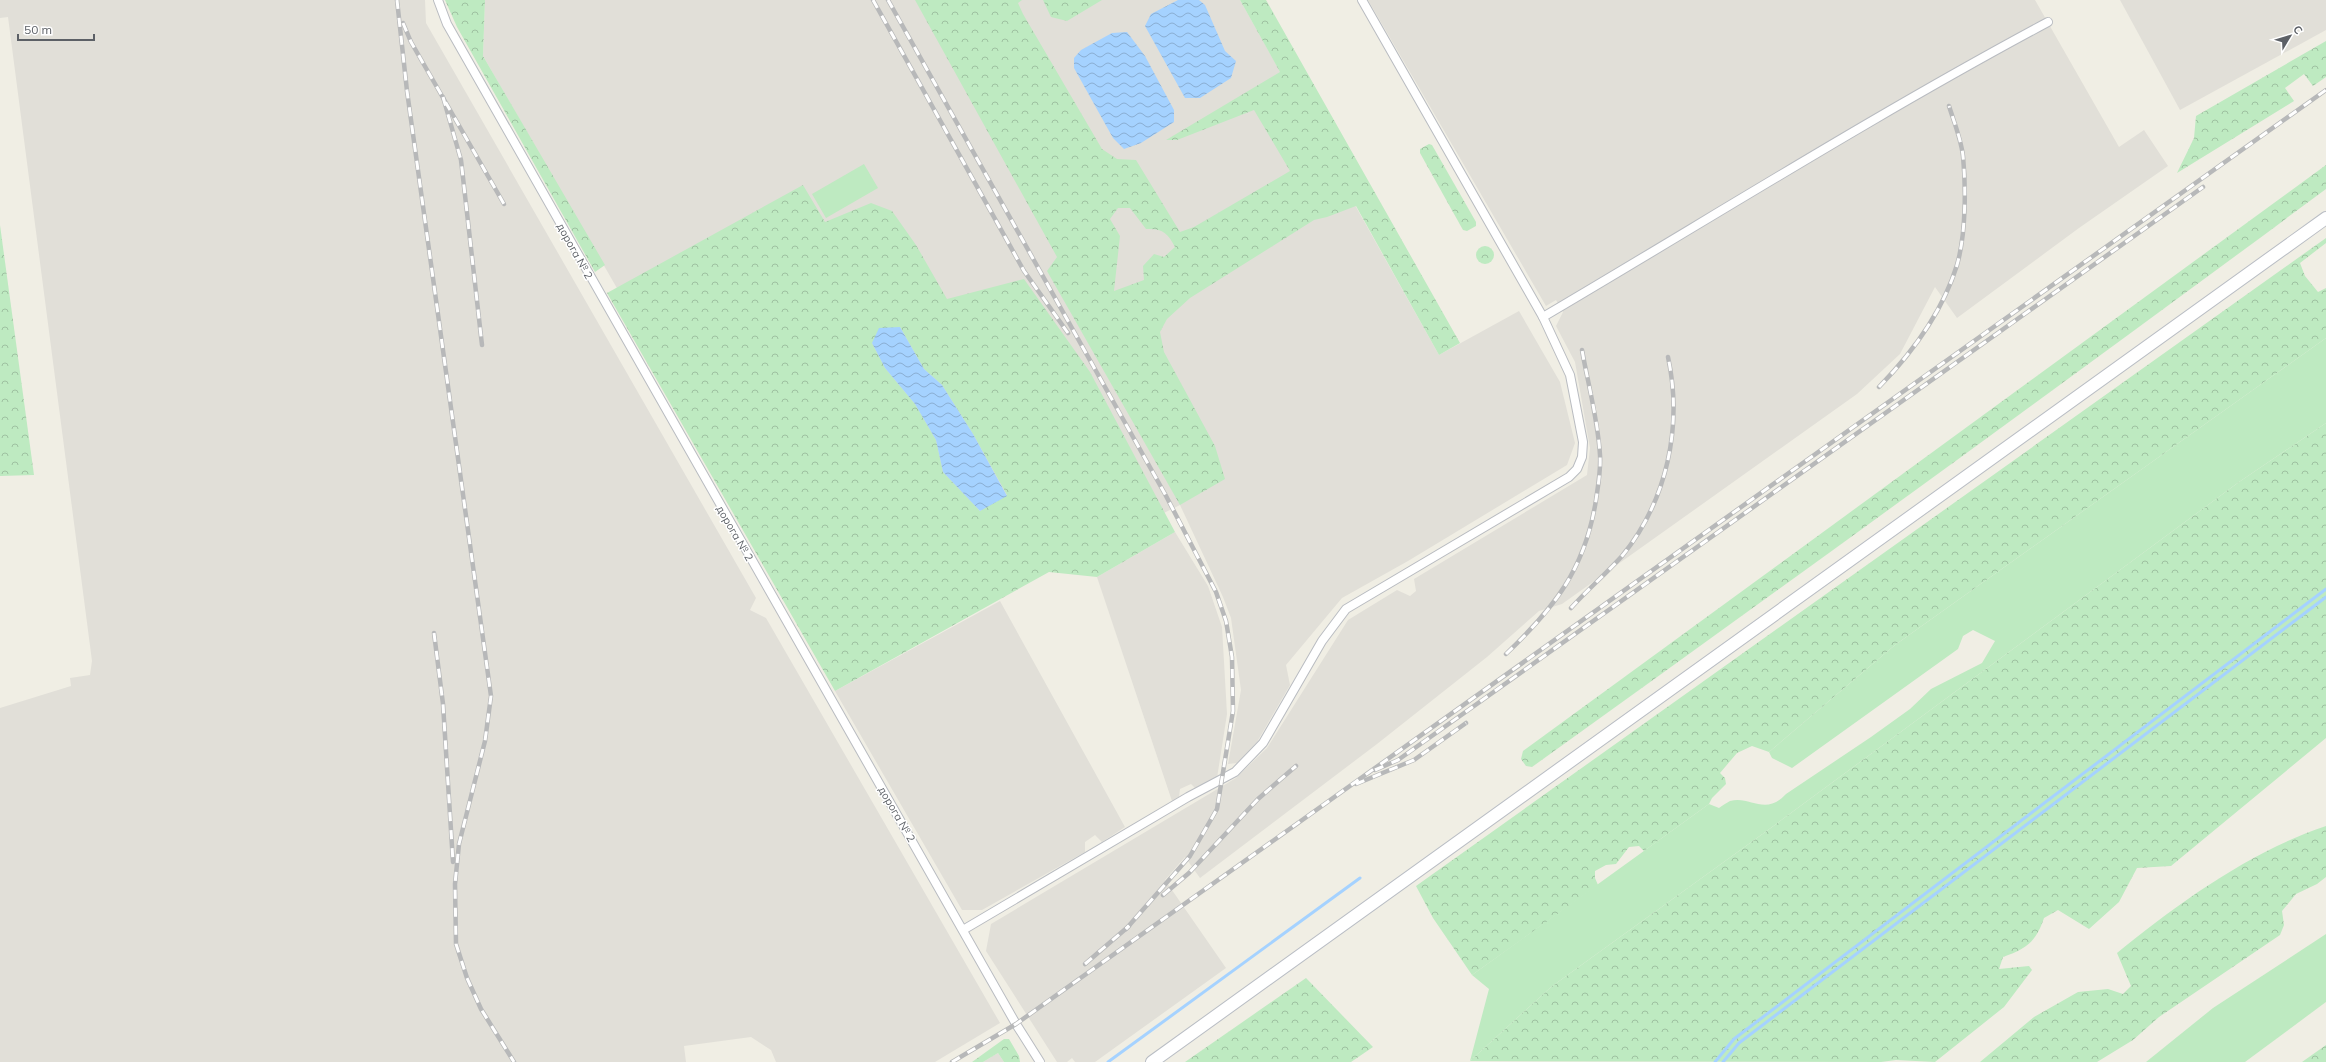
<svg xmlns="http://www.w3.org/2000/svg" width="2326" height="1062" font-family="Mulish,sans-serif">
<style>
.industrial{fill:#e1dfd8}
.grass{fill:#beeac1}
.forest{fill:url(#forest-crowns);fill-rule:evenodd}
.water{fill:url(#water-waves)}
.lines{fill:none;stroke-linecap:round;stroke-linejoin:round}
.stream{stroke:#a5d2ff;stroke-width:3}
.street-casing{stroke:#b9bcc1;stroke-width:10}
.secondary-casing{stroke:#b9bdc4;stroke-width:14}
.street{stroke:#fff;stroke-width:8}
.secondary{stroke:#fff;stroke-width:12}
.rail-casing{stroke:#b7b8b9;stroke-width:4.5}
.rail{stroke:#fff;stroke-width:3;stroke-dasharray:9;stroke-linecap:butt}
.labels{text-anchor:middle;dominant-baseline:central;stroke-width:3;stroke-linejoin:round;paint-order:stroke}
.street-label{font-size:11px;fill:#5c6066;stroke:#fff}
</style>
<defs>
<pattern id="forest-crowns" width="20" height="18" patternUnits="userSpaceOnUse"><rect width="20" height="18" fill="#beeac1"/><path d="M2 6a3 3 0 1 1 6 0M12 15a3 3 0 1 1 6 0" fill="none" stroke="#9ec1a1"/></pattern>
<pattern id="water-waves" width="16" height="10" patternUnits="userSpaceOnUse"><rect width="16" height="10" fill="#a5d2ff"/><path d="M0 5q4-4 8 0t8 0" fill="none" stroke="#8aaed2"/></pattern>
</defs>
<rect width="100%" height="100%" fill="#f0eee4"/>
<g class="industrial">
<path d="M0,0H425L426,23L756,598L750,610L766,618L1000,1023L935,1062H776L771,1050L751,1037L684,1046L686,1062H0V708L71,686L70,678L90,675L92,661L8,17L0,18Z"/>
<path d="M485,0H1240L1439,355L1519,311L1560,382L1575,443L1567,465L1408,561L1342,598L1286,665L1290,685L1257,742L1237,763L1228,764L1241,690L1231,618L1223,597L1180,505L1083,553L670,380L483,56Z"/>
<path d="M1368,0H2035L2119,147L2144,130L2168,166L2079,228L1957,318L1935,287L1900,354L1857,394L1562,604L1539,611L1487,657L1377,744L1200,878L1185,857L1165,880L1226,968L1095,1062H1075L1072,1058L1067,1062H1057L986,951L991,924L1236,778L1267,748L1348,620L1397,590L1410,596L1416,591L1414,579L1587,475L1590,448L1575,362L1556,326L1563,312L1556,300L1546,306Z"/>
<path d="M2120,0H2326V30L2180,110Z"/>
<path d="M1175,532L1208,586L1222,627L1227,714L1217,778L1195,788L1191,784L1180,789L1179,797L1172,801L1097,577Z"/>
<path d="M1000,601L1125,827L1102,842L1095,835L1085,842V852L982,910H962L835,691Z"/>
<path d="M998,1053L1004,1062H983Z"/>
</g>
<g class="grass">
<path d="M864,164L878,188L826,218L812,194Z"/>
<path d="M2326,338V423L2239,482L1768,830L1551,987L1470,1061L1489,989L1472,975L1709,804L1719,808C1722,806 1726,803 1730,801C1750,795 1765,817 1786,794L1871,737L1910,709L1931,689L1982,663L1995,641L1973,630L1963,636L1958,649L1792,768L1772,758L1769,752L1895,645Z"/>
<path d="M2326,934V1002L2245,1062H2146L2213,1008Z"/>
</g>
<g class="forest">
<path d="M445,0H485L483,56L605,265L595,272L457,27Z"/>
<path d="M915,0H1022L1018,3L1023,14L1102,149L1117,159L1136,160L1180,232L1194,227L1290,171L1254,110L1177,140H1166L1280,72L1240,0H1266L1460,343L1439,355L1356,206L1327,217L1314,220L1190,298L1167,319L1160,332L1164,352L1215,446L1225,479L1180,505L1047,271L1057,257ZM1118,208H1130L1146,229C1162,228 1168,233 1175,247L1164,257L1154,254L1143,266L1144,280L1114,291L1120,236L1110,219Z"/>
<path d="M1043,0H1102L1067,21L1051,17Z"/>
<path d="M2326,41V77L2313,86L2304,74L2285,88L2294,101L2177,173L2194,138L2196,116Z"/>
<path d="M1429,144L1432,145L1476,222V226L1467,231L1463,230L1420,153V149Z"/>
<path d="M2326,165V189C2063,384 1798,576 1532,767L1526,766L1521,759L1523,751Z"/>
<path d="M803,185L825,222L871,203L892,211L916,245L947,299L1024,279L1090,372L1175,532L1097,577L1049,572L835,691L607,293ZM900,327L924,369L942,385L973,434L1007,495L980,511L943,472L936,440L915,404L885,368L872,343Z"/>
<path d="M0,225L34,475L0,476Z"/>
<path d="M2326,238V243L2300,263L2305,276L2318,292L2326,288V338L1895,645L1769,752L1752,746L1737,753L1720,773L1725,778L1726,784L1712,798L1709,804L1644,851L1639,846L1629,847L1616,864L1606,865L1595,871V878L1598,885L1472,975L1433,918L1416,886Z"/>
<circle cx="1485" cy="255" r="9"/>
<path d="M2326,423V738L2171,866L2137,868L2119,902L2089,929L2058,910L2044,918C2036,942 2026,949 2003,957L1999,969L2029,966L2032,970L2004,1007L1935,1062L1896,1060L1881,1062L1470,1061L1551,987L1768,830L2239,482Z"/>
<path d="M2326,826V877L2317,884L2296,894L2282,911L2284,925L2280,935L2159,1017L2133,1040L2097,1062H1980L2034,1017L2078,992L2108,989L2123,994L2131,986L2117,953C2178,903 2251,851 2326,826Z"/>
<path d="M1306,978L1373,1047L1351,1062H1185Z"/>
<path d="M1004,1039H1009L1019,1056L1020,1062H1004L998,1053L983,1062H972Z"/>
<path d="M2326,1045V1062H2302Z"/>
</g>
<g class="water">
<path d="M1178,0H1199L1205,5L1225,51L1236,61L1231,78L1200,98H1185L1145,26L1151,14Z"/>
<path d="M1127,32L1145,56L1174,110V122L1141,143L1124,149L1113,138L1074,68V58L1081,50L1112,33Z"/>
<path d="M900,327L924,369L942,385L973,434L1007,496L980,511L943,472L936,440L915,404L885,368L872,343L879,328Z"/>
</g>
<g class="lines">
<g class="stream">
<path d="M1108,1062L1360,878"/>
<path d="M1715,1062L1734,1039L2326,589"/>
<path d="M1723,1062L1739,1043L2326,597"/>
</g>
<defs>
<g id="street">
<path d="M438,0L447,24L1016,1024L1040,1062"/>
<path d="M1543,317C1711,218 1876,114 2048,22"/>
<path d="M963,930L1188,797L1235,772L1263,743L1322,641L1346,609L1569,477L1577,469L1582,457L1583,442L1570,375L1543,317L1362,0"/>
</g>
<path id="secondary" d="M1152,1062L2326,218"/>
</defs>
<use href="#street" class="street-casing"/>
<use href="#secondary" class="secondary-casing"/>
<use href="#street" class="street"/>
<use href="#secondary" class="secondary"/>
<defs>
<g id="rail">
<path d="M397,0L407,91L491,696L485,741L459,844L455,884L456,944L467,978L481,1009L514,1062"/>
<path d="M873,0L1024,271L1068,333"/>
<path d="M888,0L1165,494L1216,592L1226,621L1232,657L1233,711L1217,809L1190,856L1126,929"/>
<path d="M403,23L411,42L504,204"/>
<path d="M443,97L461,160L482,345"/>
<path d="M1879,387C1912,353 1943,311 1957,265C1966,234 1966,187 1963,156C1961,139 1954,122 1949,106"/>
<path d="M1571,608C1587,590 1606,574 1622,556C1667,501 1683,426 1668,357"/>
<path d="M434,633L443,704L453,862"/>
<path d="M1506,654C1555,607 1585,569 1596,500C1598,486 1601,470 1600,455C1598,420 1588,384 1582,350"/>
<path d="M1375,770L1398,760L2203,187"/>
<path d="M1356,784L1414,760L1466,723"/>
<path d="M1163,895L1189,873L1258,799L1296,766"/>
<path d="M1085,964L1129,926"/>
<path d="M952,1062L1016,1024L2326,90"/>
</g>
</defs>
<use href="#rail" class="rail-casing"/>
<use href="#rail" class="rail"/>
</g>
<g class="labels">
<g class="street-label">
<text transform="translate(575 251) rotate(61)">дорога № 2</text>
<text transform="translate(735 533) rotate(60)">дорога № 2</text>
<text transform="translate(897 814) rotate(60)">дорога № 2</text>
</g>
</g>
<g transform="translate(2290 36) rotate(52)" stroke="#ffffff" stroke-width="3" paint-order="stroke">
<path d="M0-3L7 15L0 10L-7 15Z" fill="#5c6066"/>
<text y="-6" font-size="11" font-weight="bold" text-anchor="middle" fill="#5c6066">С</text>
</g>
<path d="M18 34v6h76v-6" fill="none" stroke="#5c6066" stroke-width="2"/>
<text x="24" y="34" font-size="12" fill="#5c6066" stroke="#ffffff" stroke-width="3" paint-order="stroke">50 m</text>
</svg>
